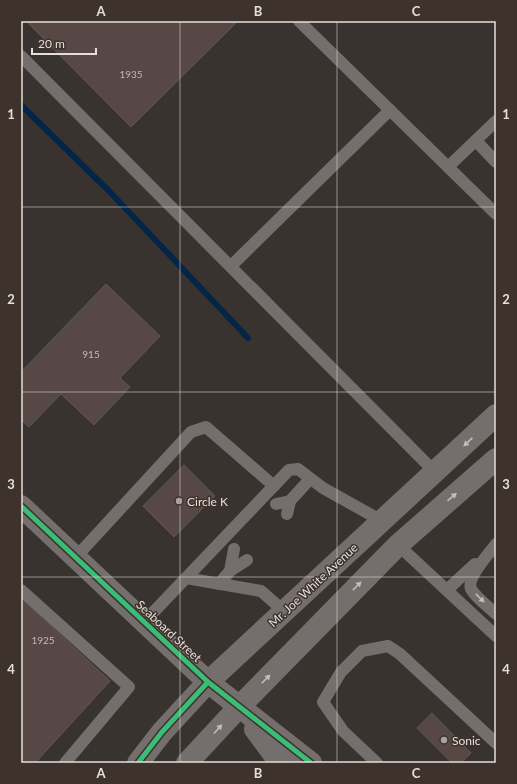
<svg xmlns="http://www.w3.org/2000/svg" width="517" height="784" font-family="Lato,sans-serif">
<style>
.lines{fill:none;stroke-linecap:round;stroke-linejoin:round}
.stream{stroke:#052546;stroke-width:6}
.building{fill:#574845;stroke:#5d5856}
.lane{stroke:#746f6c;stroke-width:12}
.secondary{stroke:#746f6c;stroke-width:22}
.cycleway-casing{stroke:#3d322c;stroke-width:8}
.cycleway{stroke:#3abd76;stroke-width:5}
.oneway{fill:#c3bdba}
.grid{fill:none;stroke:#e5dfdb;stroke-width:1;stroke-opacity:0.55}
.poi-dot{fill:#a9a39f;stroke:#3d322c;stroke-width:1.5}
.labels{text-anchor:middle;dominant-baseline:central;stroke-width:3;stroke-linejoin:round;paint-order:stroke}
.number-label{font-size:10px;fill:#c2b9b6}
.poi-label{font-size:12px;fill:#e5dfdb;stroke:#3d322c;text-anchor:start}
.street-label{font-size:12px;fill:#e5dfdb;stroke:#3d322c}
.neatline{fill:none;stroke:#e5dfdb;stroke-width:1.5}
.grid-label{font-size:13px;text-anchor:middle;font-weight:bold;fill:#e5dfdb}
</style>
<rect width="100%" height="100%" fill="#393330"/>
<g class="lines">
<path class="stream" d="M21,105L110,192L248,338"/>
</g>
<g class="building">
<path d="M26,21H238L131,127Z"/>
<path d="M106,284L160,336L120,378L130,387L94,425L61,394L29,427L21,420V372Z"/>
<path d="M184,465L215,496L174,537L143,506Z"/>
<path d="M21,598L110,681L35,763H21Z"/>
<path d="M432,713L471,753L461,763H452L417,728Z"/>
</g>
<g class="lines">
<g class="lane">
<path d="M299,21L496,214"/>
<path d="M21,56L435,472"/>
<path d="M476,141L496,162"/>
<path d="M448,167L496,121"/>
<path d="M231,266L390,110"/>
<path d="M276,504L290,501L310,479"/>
<path d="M287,514L290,501"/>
<path d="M496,544C489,554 466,578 471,589C476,598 489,607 496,614"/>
<path d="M398,545L496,636"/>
<path d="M76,557L191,432L206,427L274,486"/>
<path d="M230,571L234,549"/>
<path d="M186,578L261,591L285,612"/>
<path d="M219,584L230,571L247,560"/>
<path d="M448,589L475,564"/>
<path d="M21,590L129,687L65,763"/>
<path d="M144,622L289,470L298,469L323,488L382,521"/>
<path d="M377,763L343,731L323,702L341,672L362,651L388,646L400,654L496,743"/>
</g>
<g class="secondary">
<path d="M21,506L208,682L311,763"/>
<path d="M255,729L280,763"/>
<path d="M138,763L162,732L208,682L496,415"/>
<path d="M187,763L239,707L398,545L496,459"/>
</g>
<defs>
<g id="cycleway">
<path d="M21,506L208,682L311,763"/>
<path d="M138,763L162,732L208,682"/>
</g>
</defs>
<use href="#cycleway" class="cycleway-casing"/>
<use href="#cycleway" class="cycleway"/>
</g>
<defs><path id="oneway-solid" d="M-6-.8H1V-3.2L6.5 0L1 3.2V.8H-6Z"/></defs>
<g class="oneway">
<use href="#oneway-solid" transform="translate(468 442) rotate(137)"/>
<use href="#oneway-solid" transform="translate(452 497) rotate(-41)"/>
<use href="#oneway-solid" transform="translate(357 586) rotate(-45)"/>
<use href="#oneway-solid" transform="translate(480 598) rotate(45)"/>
<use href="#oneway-solid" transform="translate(266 679) rotate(-45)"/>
<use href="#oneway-solid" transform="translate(218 729) rotate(-48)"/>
</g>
<path class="grid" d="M180,21V763M337,21V763M21,207H496M21,392H496M21,577H496"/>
<g class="poi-dot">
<circle cx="179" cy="501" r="4"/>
<circle cx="444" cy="740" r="4"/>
</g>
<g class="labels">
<g class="number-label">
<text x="131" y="74">1935</text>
<text x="91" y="354">915</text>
<text x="43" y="640">1925</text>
</g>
<g class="poi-label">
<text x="187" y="501">Circle K</text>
<text x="452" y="740">Sonic</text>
</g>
<g class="street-label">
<text transform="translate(313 585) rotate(-43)">Mr. Joe White Avenue</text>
<text transform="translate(169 631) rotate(43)">Seaboard Street</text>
</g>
</g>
<rect width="517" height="784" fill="none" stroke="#3d322c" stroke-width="44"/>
<path d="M32 48v6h64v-6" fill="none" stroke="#e5dfdb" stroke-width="2"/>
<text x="38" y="48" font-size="12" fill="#e5dfdb" stroke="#3d322c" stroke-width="3" paint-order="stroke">20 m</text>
<rect x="22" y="22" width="473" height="740" class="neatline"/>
<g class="grid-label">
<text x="101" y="16">A</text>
<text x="258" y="16">B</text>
<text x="416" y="16">C</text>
<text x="11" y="119">1</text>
<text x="506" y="119">1</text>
<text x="11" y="304">2</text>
<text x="506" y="304">2</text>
<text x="11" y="489">3</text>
<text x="506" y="489">3</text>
<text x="11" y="674">4</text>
<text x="506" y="674">4</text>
<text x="101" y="778">A</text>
<text x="258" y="778">B</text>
<text x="416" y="778">C</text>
</g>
</svg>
